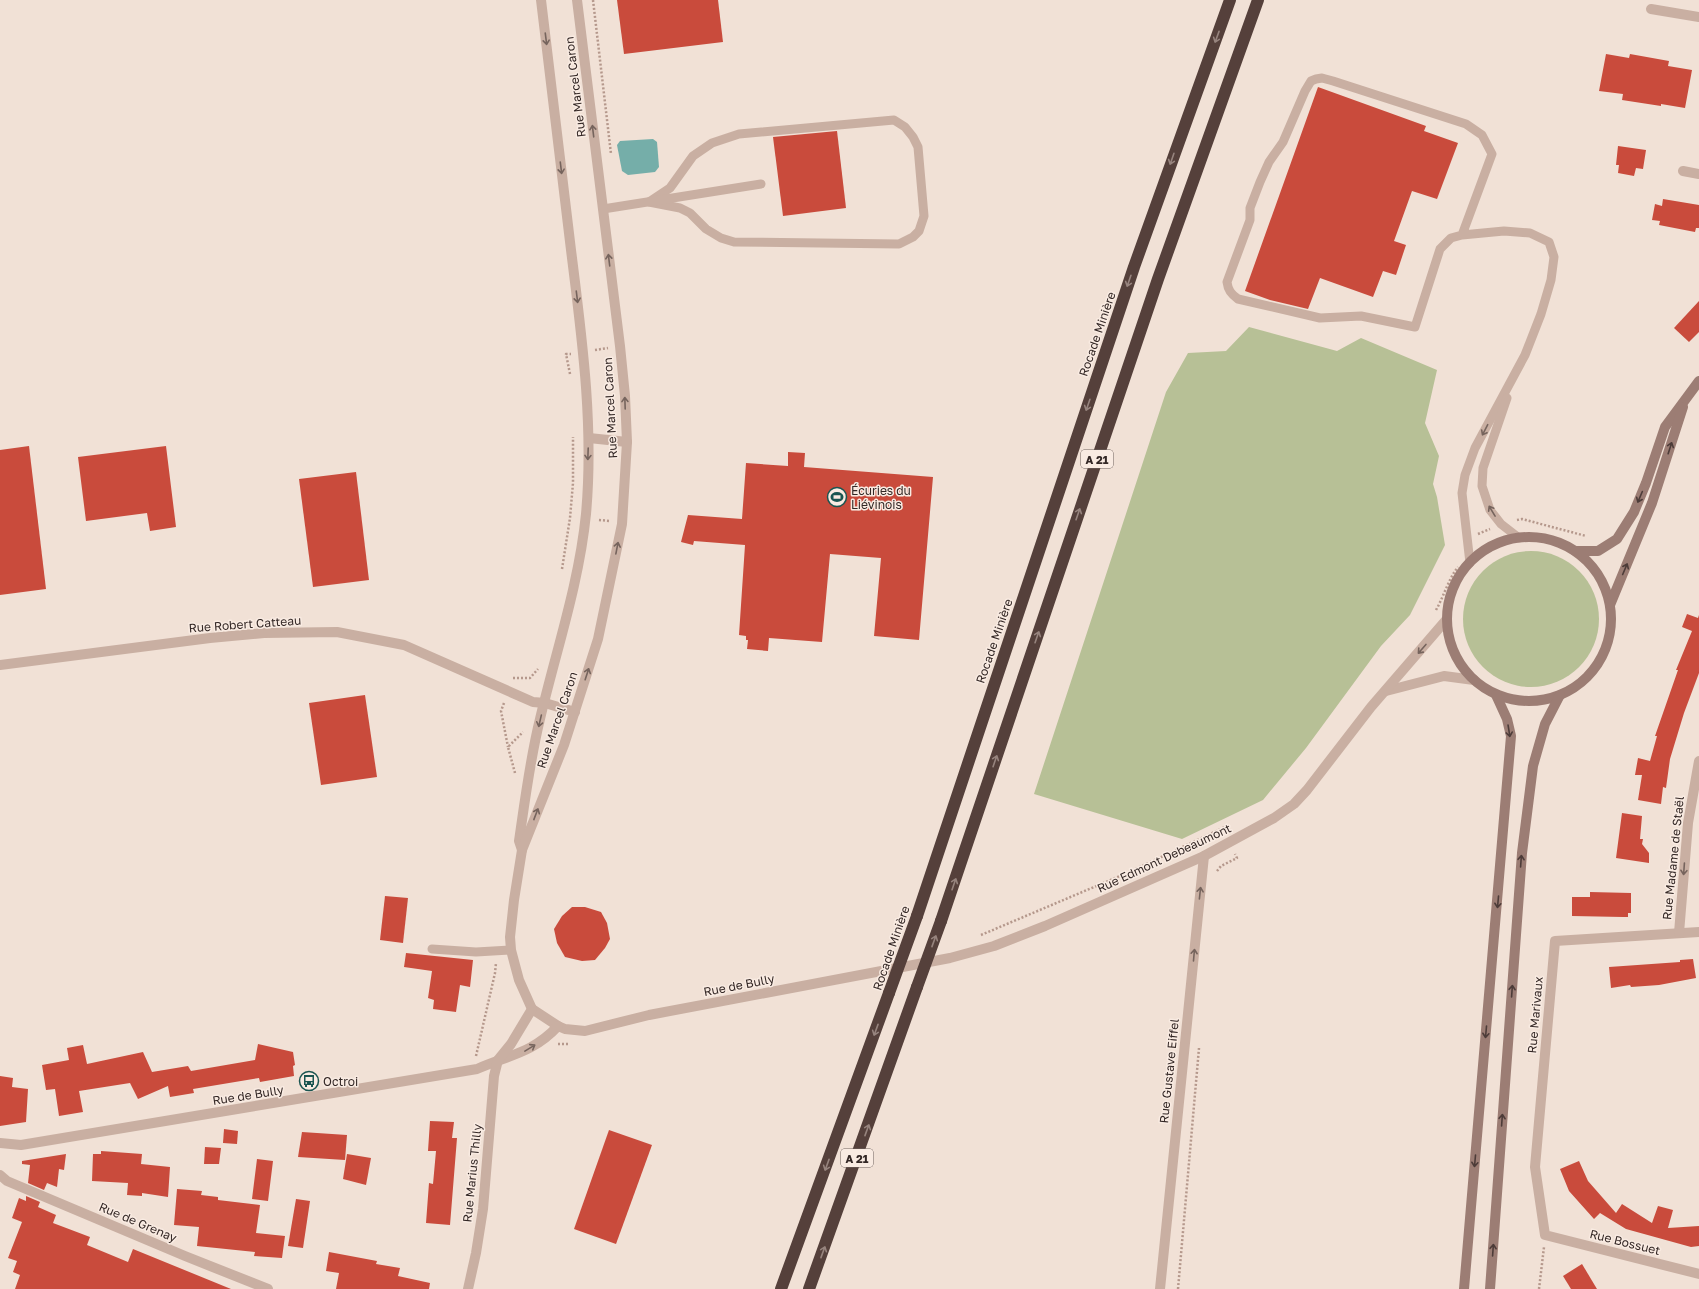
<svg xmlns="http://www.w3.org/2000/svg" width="1699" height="1289" font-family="'Golos Text',sans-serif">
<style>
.green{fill:#b7c096}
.water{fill:#75aea9}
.building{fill:#c94b3c}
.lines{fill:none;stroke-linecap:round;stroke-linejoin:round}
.path{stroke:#b5988c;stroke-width:2.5;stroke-dasharray:2 2;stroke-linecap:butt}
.service{stroke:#c9afa2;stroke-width:9}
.minor{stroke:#c9afa2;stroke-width:10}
.secondary{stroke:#9c7d74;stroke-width:10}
.motorway{stroke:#55403b;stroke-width:12}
.motorway-bridge{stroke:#55403b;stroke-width:12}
.oneway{stroke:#97847e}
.oneway2{stroke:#76645d}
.oneway3{stroke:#4d3c39}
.labels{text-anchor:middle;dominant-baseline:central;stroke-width:3;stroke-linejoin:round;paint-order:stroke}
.shield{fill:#f9ebe2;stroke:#6e625e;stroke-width:1}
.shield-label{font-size:11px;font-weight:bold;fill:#332725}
.street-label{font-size:12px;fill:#332725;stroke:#f9ebe2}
.poi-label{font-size:12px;fill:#332725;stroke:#f9ebe2;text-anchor:start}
</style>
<rect width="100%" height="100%" fill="#f1e1d6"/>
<g class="green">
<path d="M1249,327L1337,351L1361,338L1437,370L1425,423L1439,456L1433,484L1437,497L1445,545L1410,615L1381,646L1306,748L1263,800L1182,839L1034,794L1166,392L1188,353L1226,351Z"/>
<circle cx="1531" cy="619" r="68"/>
</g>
<path class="water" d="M653,139L657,142L659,167L655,172L628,175L622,171L617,145L620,141Z"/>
<g class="building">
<path d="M617,0H718L723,42L624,54Z"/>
<path d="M1606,54L1629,58L1630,54L1669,61L1668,66L1692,70L1685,108L1661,104V106L1622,100L1623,94L1599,91Z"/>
<path d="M1318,87L1426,126L1424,131L1458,143L1437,199L1412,191L1394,241L1406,245L1396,275L1383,271L1373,297L1320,278L1308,309L1270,300L1245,291Z"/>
<path d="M837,131L846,208L783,216L773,137Z"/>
<path d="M1618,146L1646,150L1643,169L1636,168L1634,176L1618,173L1619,165H1616Z"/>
<path d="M1663,199L1699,205V228H1696L1695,232L1659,225L1660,221L1652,220L1655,204L1662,206Z"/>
<path d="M1699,301V332L1689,342L1674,328Z"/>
<path d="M29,446L46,589L0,595V450Z"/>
<path d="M166,446L176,527L150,531L147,513L86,521L78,457Z"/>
<path d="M788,452L805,453L804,467L933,477L919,640L874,636L881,558L830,554L822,642L769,638L768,651L747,649L748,640H746V636L739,635L745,545L694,541L693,545L681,542L688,515L742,519L746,463L788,466Z"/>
<path d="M356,472L369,580L313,587L299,479Z"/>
<path d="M1687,614L1698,618L1699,615V673L1684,713L1670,759L1666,788L1663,787L1661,804L1638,800L1642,775H1635L1638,758L1650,761L1657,736H1655L1678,670H1676L1692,631L1682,627Z"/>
<path d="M365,695L377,777L321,785L309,703Z"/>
<path d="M1622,813L1642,816L1640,839H1643L1642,844L1649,853V863L1616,858Z"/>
<path d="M1590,892L1631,893V913H1628V917H1623L1572,916V897H1590Z"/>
<path d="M385,896L408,898L403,943L380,940Z"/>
<path d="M572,907H585L601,912L607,923L610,939L605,948L595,960L582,961L565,957L557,943L554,929L562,916Z"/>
<path d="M406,953L473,960L470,987L460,985L456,1012L433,1009L434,1000L428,998L432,971L404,967Z"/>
<path d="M1693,959L1696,978L1659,985L1631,987L1630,985L1611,988L1609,967L1680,962V960Z"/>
<path d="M258,1044L293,1052L295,1065L293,1066L294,1076L260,1082L259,1078L193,1089L194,1093L170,1097L168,1086L138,1099L130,1083L79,1091L83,1112L59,1116L55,1089L46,1090L42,1065L69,1060L67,1048L83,1045L87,1064L143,1052L152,1072L188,1066L191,1071L255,1060Z"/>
<path d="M0,1076L13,1078L12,1087L28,1089L26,1122L0,1126Z"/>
<path d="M430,1121L454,1122L452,1138H457L450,1225L426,1223L429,1183L433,1184L436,1151H428Z"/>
<path d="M224,1129L238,1131L237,1144L223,1143Z"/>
<path d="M609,1130L652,1145L616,1244L574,1229Z"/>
<path d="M302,1132L347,1135L345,1160L298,1157Z"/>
<path d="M205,1147L221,1148L219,1164H204Z"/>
<path d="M101,1151L142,1154L141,1164L170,1167L168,1197L142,1193V1196L127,1195L128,1183L92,1181L93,1154H101Z"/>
<path d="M66,1154L64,1170L59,1169L57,1187L47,1183L44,1190L28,1183L30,1165L22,1164V1161Z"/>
<path d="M347,1154L371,1158L366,1185L343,1179Z"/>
<path d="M257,1159L273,1161L268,1201L252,1199Z"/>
<path d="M1579,1161L1588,1181L1616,1213L1622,1204L1652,1223L1658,1206L1673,1210L1668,1228L1699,1226V1246L1691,1247L1626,1229L1600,1213L1594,1219L1569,1191L1560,1169Z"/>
<path d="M177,1189L202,1191L201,1195L218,1197V1200L260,1205L256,1233L285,1236L282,1258L254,1256L255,1252L197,1246L199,1227L174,1225Z"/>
<path d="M26,1196L40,1202L38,1207L56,1215L53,1223L90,1237L87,1245L128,1262L133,1249L231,1289H15L20,1275L13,1272L17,1261L8,1258L22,1222L12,1218L19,1198L26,1201Z"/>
<path d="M296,1199L310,1201L303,1248L288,1246Z"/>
<path d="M329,1252L377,1261L376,1264L400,1268L398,1276L430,1283L429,1289H336L339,1273L326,1271Z"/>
<path d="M1582,1264L1597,1289H1571L1563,1276Z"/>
</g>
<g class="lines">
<g class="path">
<path d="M593,0L611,154"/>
<path d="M595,350L608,348"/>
<path d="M570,374L566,354H571"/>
<path d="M599,520L610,521"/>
<path d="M1517,520L1522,519L1586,536"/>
<path d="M1478,534L1490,529"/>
<path d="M562,569L570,518L573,483V437"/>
<path d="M1436,610C1444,596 1448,580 1458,567"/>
<path d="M513,678H530L538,669"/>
<path d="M504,703L501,711L508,747"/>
<path d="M515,773L508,747L523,732"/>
<path d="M1217,871L1221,866L1237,858L1235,854"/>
<path d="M981,935L1127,873L1225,827"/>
<path d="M558,1044H569"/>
<path d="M476,1056L495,973L496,963"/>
<path d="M1178,1289L1199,1048"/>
<path d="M1539,1289L1544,1247"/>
</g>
<g class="service">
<path d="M894,120L905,127L913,137L918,147L924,216L919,231L913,237L899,244L734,242L721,238L706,229L690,213L680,208L649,202L670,188L693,156L712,143L739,134Z"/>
<path d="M603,209L761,184"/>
<path d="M1462,235L1492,154L1482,135L1466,124L1333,81L1322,78L1316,79L1311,81L1305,91L1283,142L1269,162L1260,182L1250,208V220L1227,282C1228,290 1231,294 1238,299L1320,318L1361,316L1415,327L1440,249L1451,238L1462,235L1504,231L1530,233L1549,242L1554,257L1551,280L1541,314L1525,355L1475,448L1465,475L1462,493L1470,563"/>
<path d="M1507,398L1483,468L1482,486L1490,510L1501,524L1519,538"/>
<path d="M432,949L476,952L511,950"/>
</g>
<g class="minor">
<path d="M1651,9L1699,17"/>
<path d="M1683,171L1699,174"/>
<path d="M589,438L627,442"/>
<path d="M0,665L210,638L264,633L337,632L404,645L533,702L545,703L575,712"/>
<path d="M1386,691L1444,676L1474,680"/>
<path d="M522,850L519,841C525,800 530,759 540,719C556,651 579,584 586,514C594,426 582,338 571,250C561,167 551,83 541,0"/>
<path d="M1699,932L1555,941L1535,1167L1545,1235L1699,1274"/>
<path d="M1679,933L1688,823L1699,761"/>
<path d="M532,1009L558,1026L565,1029L585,1031L649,1015L950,958L994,946L1045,926L1204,856L1274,818L1294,804L1307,790L1371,707L1447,619"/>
<path d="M532,1009L519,980L511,950L510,937L514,900L522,850L564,745L598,639L622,524L627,442L625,396L620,346L577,0"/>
<path d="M0,1143L21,1145L477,1069C509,1055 533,1053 558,1026"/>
<path d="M0,1175L7,1181L185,1256L268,1289"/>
<path d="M468,1289L476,1253L483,1209L494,1076L498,1060L511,1044L532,1009"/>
<path d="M1160,1289L1204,856"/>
</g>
<g class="secondary">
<circle cx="1529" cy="619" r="82"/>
<path d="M1575,551H1598L1617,539L1634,512L1646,483L1665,427L1699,381"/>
<path d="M1610,605L1652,503L1683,407"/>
<path d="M1464,1289L1511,736L1507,719L1496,695"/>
<path d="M1490,1289L1522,853L1533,766L1545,724L1560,695"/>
</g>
<g class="motorway">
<path d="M917,916L1134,267L1230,0"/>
<path d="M941,921L1158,279L1258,0"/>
<path d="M781,1289L889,993"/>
<path d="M809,1289L917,987"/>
</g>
<g class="motorway-bridge">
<path d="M917,987L941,921"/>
<path d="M889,993L917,916"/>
</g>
</g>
<defs><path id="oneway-shaft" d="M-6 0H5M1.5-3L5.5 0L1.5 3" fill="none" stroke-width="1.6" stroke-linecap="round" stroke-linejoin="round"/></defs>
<g class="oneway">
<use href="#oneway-shaft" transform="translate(1217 37) rotate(110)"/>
<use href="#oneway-shaft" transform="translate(1172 159) rotate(109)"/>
<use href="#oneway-shaft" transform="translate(1129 281) rotate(109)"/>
<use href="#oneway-shaft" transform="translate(1088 405) rotate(109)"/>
<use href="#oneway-shaft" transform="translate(1078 514) rotate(-71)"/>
<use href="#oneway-shaft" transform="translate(1037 637) rotate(-71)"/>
<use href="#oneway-shaft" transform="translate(995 761) rotate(-71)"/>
<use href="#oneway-shaft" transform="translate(954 884) rotate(-71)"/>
<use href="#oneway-shaft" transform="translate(934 941) rotate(-70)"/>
<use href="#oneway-shaft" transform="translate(876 1030) rotate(110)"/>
<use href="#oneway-shaft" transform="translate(867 1130) rotate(-70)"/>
<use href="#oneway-shaft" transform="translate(827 1165) rotate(110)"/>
<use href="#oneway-shaft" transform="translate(823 1252) rotate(-70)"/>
</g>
<g class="oneway2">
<use href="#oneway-shaft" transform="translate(546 39) rotate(83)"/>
<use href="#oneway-shaft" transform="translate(593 131) rotate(-97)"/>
<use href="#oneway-shaft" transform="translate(561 168) rotate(83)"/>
<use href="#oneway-shaft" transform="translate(609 260) rotate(-97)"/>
<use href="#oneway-shaft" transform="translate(577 297) rotate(83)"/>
<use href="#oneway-shaft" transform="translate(625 403) rotate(-92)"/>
<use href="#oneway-shaft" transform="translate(1485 430) rotate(117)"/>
<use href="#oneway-shaft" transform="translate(588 454) rotate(92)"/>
<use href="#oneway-shaft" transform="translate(1492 511) rotate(-121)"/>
<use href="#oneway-shaft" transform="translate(617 548) rotate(-79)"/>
<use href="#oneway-shaft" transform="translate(1422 649) rotate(131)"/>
<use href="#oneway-shaft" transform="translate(587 674) rotate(-72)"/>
<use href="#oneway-shaft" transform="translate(540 721) rotate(103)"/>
<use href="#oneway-shaft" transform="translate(536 814) rotate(-69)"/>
<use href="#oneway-shaft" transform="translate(1684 869) rotate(94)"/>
<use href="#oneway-shaft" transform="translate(1200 893) rotate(-84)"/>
<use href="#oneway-shaft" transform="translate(1194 955) rotate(-85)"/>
<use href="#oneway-shaft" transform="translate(530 1048) rotate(-31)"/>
</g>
<g class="oneway3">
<use href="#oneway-shaft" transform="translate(1670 448) rotate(-72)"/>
<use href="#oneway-shaft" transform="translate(1640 497) rotate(113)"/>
<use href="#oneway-shaft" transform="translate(1625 569) rotate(-67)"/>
<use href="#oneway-shaft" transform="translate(1509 731) rotate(81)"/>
<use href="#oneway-shaft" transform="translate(1521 861) rotate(-86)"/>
<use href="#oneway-shaft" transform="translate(1498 902) rotate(95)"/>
<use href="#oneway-shaft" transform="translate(1512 991) rotate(-86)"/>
<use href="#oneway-shaft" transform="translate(1486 1032) rotate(95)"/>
<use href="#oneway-shaft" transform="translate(1502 1120) rotate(-86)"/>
<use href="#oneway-shaft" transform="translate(1475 1161) rotate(95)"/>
<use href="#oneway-shaft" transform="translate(1493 1250) rotate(-86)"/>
</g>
<defs>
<symbol id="stadium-ring" viewBox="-11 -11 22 22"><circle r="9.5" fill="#f9ebe2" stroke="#1a5551" stroke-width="1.5"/><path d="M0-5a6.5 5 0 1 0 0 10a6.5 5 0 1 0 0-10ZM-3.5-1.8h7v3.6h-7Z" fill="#1a5551"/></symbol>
<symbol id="bus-ring" viewBox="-11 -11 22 22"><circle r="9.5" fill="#f9ebe2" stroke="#1a5551" stroke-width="1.5"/><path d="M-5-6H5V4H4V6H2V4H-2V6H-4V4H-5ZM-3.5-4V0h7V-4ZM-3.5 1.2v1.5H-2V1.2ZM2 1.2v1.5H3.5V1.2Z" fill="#1a5551"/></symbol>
</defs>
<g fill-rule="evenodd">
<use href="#stadium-ring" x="826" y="486" width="22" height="22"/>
<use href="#bus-ring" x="298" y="1070" width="22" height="22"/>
</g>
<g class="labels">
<g class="shield">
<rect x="1081" y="450" width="32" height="18" rx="3"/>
<rect x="841" y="1149" width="32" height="18" rx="3"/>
</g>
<g class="shield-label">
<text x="1097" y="459">A 21</text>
<text x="857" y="1158">A 21</text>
</g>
<g class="street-label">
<text transform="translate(575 87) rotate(-97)">Rue Marcel Caron</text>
<text transform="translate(1097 334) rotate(-71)">Rocade Minière</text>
<text transform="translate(610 408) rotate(-93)">Rue Marcel Caron</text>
<text transform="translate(245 624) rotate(-4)">Rue Robert Catteau</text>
<text transform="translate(994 641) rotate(-71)">Rocade Minière</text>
<text transform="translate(557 720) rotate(-71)">Rue Marcel Caron</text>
<text transform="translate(1164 858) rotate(-25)">Rue Edmont Debeaumont</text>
<text transform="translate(1673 858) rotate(-84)">Rue Madame de Staël</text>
<text transform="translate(891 948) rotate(-71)">Rocade Minière</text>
<text transform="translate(739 985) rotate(-11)">Rue de Bully</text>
<text transform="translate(1535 1015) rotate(-85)">Rue Marivaux</text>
<text transform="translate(1169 1071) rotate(-84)">Rue Gustave Eiffel</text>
<text transform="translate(248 1095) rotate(-9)">Rue de Bully</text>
<text transform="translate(472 1173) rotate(-84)">Rue Marius Thilly</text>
<text transform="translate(138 1222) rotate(23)">Rue de Grenay</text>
<text transform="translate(1625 1242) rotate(14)">Rue Bossuet</text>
</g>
<g class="poi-label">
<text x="851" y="490">Écuries du<tspan x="851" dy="14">Liévinois</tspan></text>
<text x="323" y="1081">Octroi</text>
</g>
</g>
</svg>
